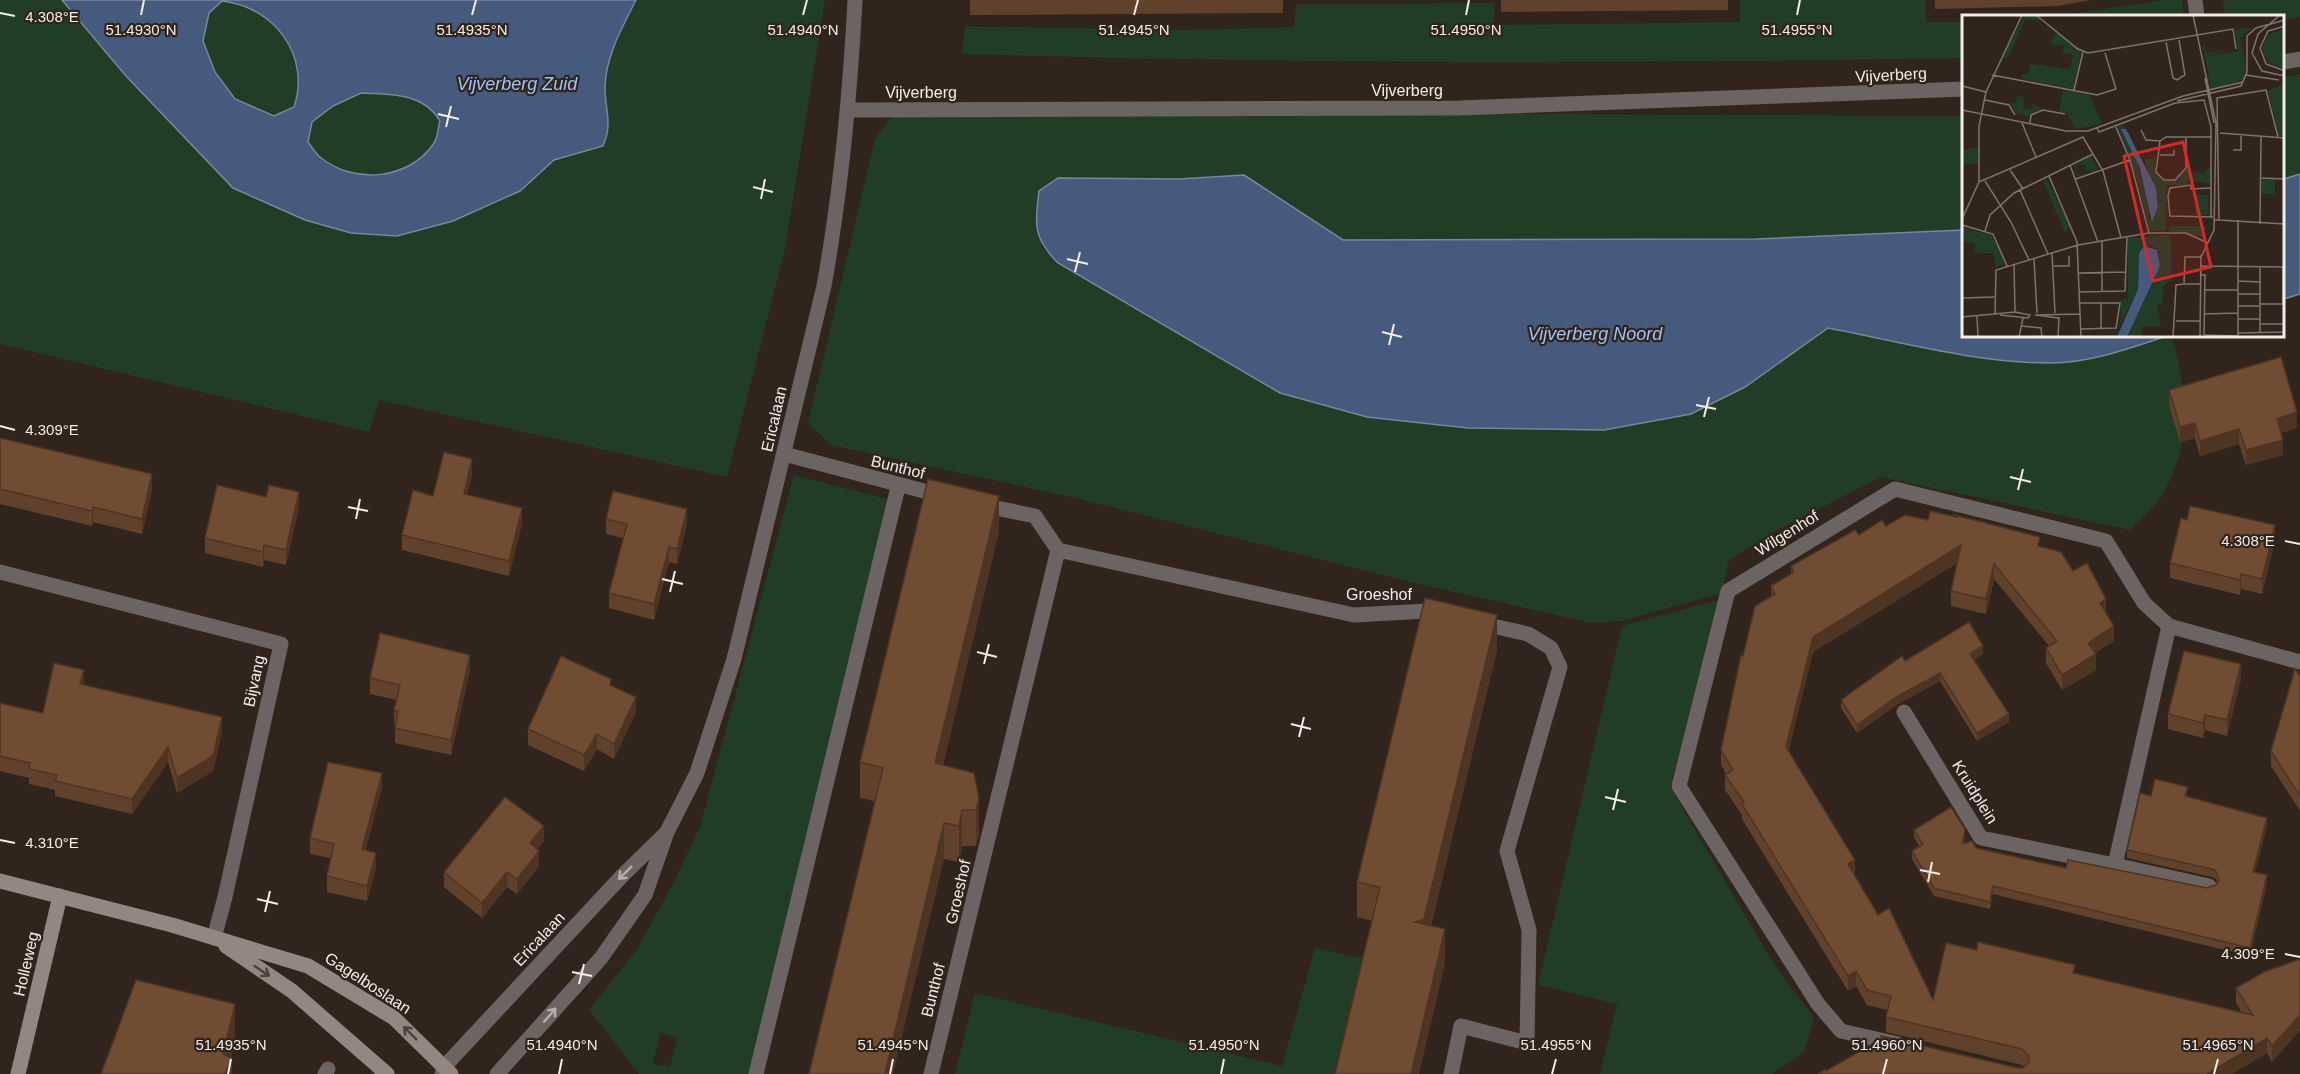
<svg xmlns="http://www.w3.org/2000/svg" width="2300" height="1074" font-family="Arial,sans-serif">
<style>
.green{fill:#213d26;fill-rule:evenodd}
.water{fill:#455a7c;stroke:#7a869c;stroke-width:1.5;fill-rule:evenodd}
.lines{fill:none;stroke-linecap:round;stroke-linejoin:round}
.street{stroke:#6c6462;stroke-width:15}
.secondary{stroke:#938683;stroke-width:15}
.wall{fill:#60412b}
.shaded-wall{fill:#4e3523}
.building{fill:#704c32;stroke:#4e3523;stroke-width:1.5}
.oneway{stroke:#b7afab}
.oneway2{stroke:#4e413b}
.ticks{fill:none;stroke:#f4ece6;stroke-width:2}
.labels{text-anchor:middle;dominant-baseline:central;stroke-width:4.5;stroke-linejoin:round;paint-order:stroke}
.street-label{font-size:16px;fill:#f4ece6;stroke:#30241c}
.water-label{font-size:18px;font-style:italic;fill:#9fc2fd;stroke:#30241c}
.inset-road{fill:none;stroke:#7e746d;stroke-width:1.5}
.view{fill:#d62828;fill-opacity:0.15;stroke:#d62828;stroke-width:3}
.inset-edge{fill:none;stroke:#f4ece6;stroke-width:3}
.ticks-label{font-size:15px;text-anchor:middle;fill:#f4ece6;stroke:#30241c;stroke-width:4.5;stroke-linejoin:round;paint-order:stroke}
</style>
<rect width="100%" height="100%" fill="#30241c"/>
<g class="green">
<path d="M0,0H62L126,76L233,188L351,233L397,236L453,221L520,191L554,160L603,146L605,87L612,47L636,0H825L785,249L727,477L379,400L369,432L0,344Z"/>
<path d="M1740,0H1926V22H1964V58C1630,64 1296,64 962,54L965,26L1185,30L1294,27L1296,4L1495,3L1494,25L1740,22Z"/>
<path d="M2162,0H2182L2184,16H2059Z"/>
<path d="M2223,0H2300V17L2284,20V16H2224Z"/>
<path d="M222,1C276,7 310,55 294,107L274,116L235,99L215,72L203,41L209,12Z"/>
<path d="M2300,74V174L2284,179V77Z"/>
<path d="M361,93C392,94 422,92 440,121C438,128 438,137 434,143C411,180 353,185 319,157C315,153 312,147 308,142L312,122L333,106Z"/>
<path d="M1204,112L1964,116V230L1755,239L1343,240L1244,175L1179,179L1041,246L1058,263L1280,393L1367,417L1468,428L1603,430L1691,414L1745,387L1828,328L1985,358L2053,363L2113,354L2172,336C2187,391 2193,440 2164,492C2156,506 2141,518 2130,530L1881,477L1770,534L1729,560L1722,593L1622,621L1591,623L1406,581L1071,497L831,445L808,423L875,139L891,117Z"/>
<path d="M794,475L888,499L752,1074H639L589,1010L637,949L673,884L700,827ZM660,1033L677,1038L670,1067L653,1064Z"/>
<path d="M1722,599L1670,787L1772,961L1814,1018L1804,1052L1772,1074H1600L1617,1004L1538,985L1622,626Z"/>
<path d="M1315,948L1364,959L1337,1074H955L975,993L1282,1066Z"/>
</g>
<g class="water">
<path d="M62,0H636C622,28 606,55 605,87C605,111 613,123 603,146L554,160L520,191L453,221L397,236L351,233L305,220L233,188L126,76ZM222,1C275,7 311,56 294,107L274,116L235,99L215,72L203,41L209,13ZM361,93C391,94 423,93 440,121C438,128 438,137 434,143C410,180 353,185 320,157C315,153 312,147 308,142L312,122L333,106Z"/>
<path d="M2300,174V294L2284,299V179Z"/>
<path d="M1244,175L1343,240L1756,239L1964,230V336H2167C2131,348 2090,363 2051,363C1976,363 1901,342 1828,328L1745,387L1691,414L1604,430L1468,428L1367,417L1280,393L1058,263C1033,238 1035,225 1039,191L1058,178L1179,179Z"/>
</g>
<g class="lines">
<g class="street">
<path d="M2195,0L2197,16"/>
<path d="M2284,62L2300,59"/>
<path d="M849,110L1459,108L1964,89"/>
<path d="M784,454L943,496"/>
<path d="M982,505L1035,516L1058,550"/>
<path d="M0,572L281,644L225,897L214,938"/>
<path d="M2169,626L2115,865L2209,886"/>
<path d="M1904,712L1981,838L2115,865"/>
<path d="M1898,1044L1841,1031L1818,1004L1679,786L1728,591L1895,489L2106,541L2144,603L2169,626L2300,662"/>
<path d="M325,1074L328,1069"/>
<path d="M442,1074L444,1067L622,876L665,834"/>
<path d="M497,1074L601,958L645,895L667,832L697,773L734,659L824,286C841,191 850,96 855,0"/>
<path d="M756,1074L898,487"/>
<path d="M931,1074L1058,550L1354,615L1427,611L1441,614"/>
<path d="M1451,1074L1461,1026L1527,1043L1529,930L1507,851L1560,667L1551,648L1528,634L1479,623"/>
</g>
<g class="secondary">
<path d="M0,881L172,925L308,966L394,1018L451,1074"/>
<path d="M226,946L292,991L387,1074"/>
<path d="M18,1074L60,896"/>
</g>
</g>
<g class="wall">
<path d="M970,0H1283V13L970,15Z"/>
<path d="M1501,0H1728V10L1501,12Z"/>
<path d="M1935,0H2091L2058,6L1935,9Z"/>
<path d="M2169,390L2297,428L2281,433L2283,455L2246,465L2239,444L2200,456L2195,438L2180,442L2169,405Z"/>
<path d="M0,438L152,490L142,534L93,522L92,526L0,504Z"/>
<path d="M472,475L467,495L522,523L509,576L402,550V535L433,496Z"/>
<path d="M299,507L286,565L264,560L263,567L205,553V538Z"/>
<path d="M1955,515L2040,547L2073,571L2106,611L2114,641L2095,653L2096,670L2062,690L2046,663V648L2049,646L1994,579L1986,614L1951,606V591L1957,563L1813,652L1788,751L1855,875L1878,915L1933,1000L2075,974L2242,1013L2236,1003V988L2300,959V1030L2272,1062L2267,1053L2232,1074H1818L1826,1071L2018,1068H2023L2025,1067L2022,1065L1886,1032V1017L1887,1010L1867,1005L1856,986L1848,991L1742,819V815L1725,790V775L1726,774L1721,765V750L1743,656L1771,597V586L1791,574V566L1859,535L1886,526L1928,520L1955,517Z"/>
<path d="M606,519L687,524L677,564L669,562L654,620L609,608V593L623,538L606,534Z"/>
<path d="M999,531L943,765L974,773L979,834L976,846H962L959,862L944,859L874,801L860,798V762Z"/>
<path d="M2275,541L2262,594L2241,589L2240,595L2170,578V563Z"/>
<path d="M1497,650L1431,926L1445,964L1372,921L1357,917V882Z"/>
<path d="M1983,654L1974,660L2009,722L1977,741L1940,681L1898,704L1857,733L1841,708V700L1905,661Z"/>
<path d="M470,670L451,755L395,743V725H394V710L397,700L370,694V678Z"/>
<path d="M2300,676V811L2271,766V751Z"/>
<path d="M2241,679L2227,736L2205,730L2203,738L2168,729V714Z"/>
<path d="M84,685L222,732L213,771L177,793L168,762L132,814L55,796V790L29,784V778L0,771V703L43,713Z"/>
<path d="M611,686L636,712L614,759L597,749L584,771L528,745V729Z"/>
<path d="M382,788L365,850L376,868L367,901L327,892V876L331,858L310,854V838Z"/>
<path d="M2188,795L2187,797L2267,826L2255,872L2267,883L2250,956L1993,894L1990,909L1934,896L1912,859V851L1919,846L1914,837V830L1965,837L1964,844L1976,848L2066,868L2207,888L2216,885L2217,883L2216,879L2212,877L2127,858V850L2151,796Z"/>
<path d="M544,841L537,849L539,866L517,894L507,887L482,918L444,887V872Z"/>
</g>
<g class="shaded-wall">
<path d="M2297,412V428L2277,434V419Z"/>
<path d="M2195,423V438L2180,442V427Z"/>
<path d="M2239,429V444L2200,456V441Z"/>
<path d="M2283,440V455L2246,465V450Z"/>
<path d="M472,459V475L464,509V494Z"/>
<path d="M152,474V490L142,534V519Z"/>
<path d="M299,492V507L286,565V550Z"/>
<path d="M999,496V531L935,799V763Z"/>
<path d="M93,507V522L92,526V511Z"/>
<path d="M522,508V523L509,576V561Z"/>
<path d="M687,509V524L677,564V549Z"/>
<path d="M2275,525V541L2262,594V579Z"/>
<path d="M264,545V560L263,567V552Z"/>
<path d="M1961,545V561L1813,652L1786,762V747L1813,637Z"/>
<path d="M669,547V562L654,620V604Z"/>
<path d="M1994,564V579L1986,614V599Z"/>
<path d="M2241,574V589L2240,595V580Z"/>
<path d="M2106,599V614L2100,603Z"/>
<path d="M1497,615V650L1424,954L1415,922Z"/>
<path d="M2114,626V641L2088,658V643Z"/>
<path d="M1983,646V654L1970,662V654Z"/>
<path d="M2096,654V670L2062,690V675Z"/>
<path d="M470,655V670L451,755V740Z"/>
<path d="M2241,664V679L2227,736V720Z"/>
<path d="M84,670V685L80,684Z"/>
<path d="M1940,673V681L1898,704L1857,733V725L1898,696Z"/>
<path d="M636,697V712L614,759V744Z"/>
<path d="M2009,714V722L1977,741V733Z"/>
<path d="M2205,715V730L2203,738V723Z"/>
<path d="M222,717V732L213,771L177,793V778Z"/>
<path d="M597,734V749L584,771V755Z"/>
<path d="M168,747V762L132,814V799Z"/>
<path d="M382,773V788L362,864V849Z"/>
<path d="M979,798V834L976,846V810Z"/>
<path d="M962,810V846L959,862V826Z"/>
<path d="M2267,818V826L2253,880V872Z"/>
<path d="M944,823V859L893,1074H885Z"/>
<path d="M544,826V841L530,858V843Z"/>
<path d="M1965,829V837L1962,852V844Z"/>
<path d="M539,851V866L517,894V879Z"/>
<path d="M376,853V868L367,901V886Z"/>
<path d="M1855,860V875L1848,864Z"/>
<path d="M507,872V887L482,918V903Z"/>
<path d="M2267,875V883L2250,956V948Z"/>
<path d="M1993,886V894L1990,909V902Z"/>
<path d="M1445,929V964L1419,1074H1411Z"/>
<path d="M1856,971V986L1848,991V976Z"/>
<path d="M235,1004V1040L230,1063L232,1058V1074H223V1054Z"/>
<path d="M2300,1015V1030L2272,1062V1046Z"/>
<path d="M2267,1038V1053L2232,1074H2207Z"/>
</g>
<g class="building">
<path d="M2281,357L2297,412L2277,419L2283,440L2246,450L2239,429L2200,441L2195,423L2180,427L2169,390Z"/>
<path d="M0,438L152,474L142,519L93,507L92,511L0,489Z"/>
<path d="M444,452L472,459L464,494L522,508L509,561L402,535L413,490L433,496Z"/>
<path d="M928,479L999,496L935,763L974,773L979,798L976,810H962L959,826L944,823L885,1074H809L883,768L860,762Z"/>
<path d="M217,485L266,497L269,485L299,492L286,550L264,545L263,552L205,538Z"/>
<path d="M613,491L687,509L677,549L669,547L654,604L609,593L627,524L606,519Z"/>
<path d="M2190,506L2275,525L2262,579L2241,574L2240,580L2170,563L2181,518L2187,520Z"/>
<path d="M1930,511L1957,517L1955,515L2040,537L2038,546L2061,552L2073,571L2087,563L2106,599L2100,603L2114,626L2088,643L2096,654L2062,675L2046,648L2057,641L1994,564L1986,599L1951,591L1961,545L1813,637L1786,747L1855,860L1848,864L1878,915L1889,908L1933,1000L1946,943L1977,950L1978,942L2075,965L2073,973L2253,1015L2236,988L2264,972L2300,959V1015L2272,1046L2267,1038L2207,1074H1818L1825,1069L1826,1071L1881,1039V1036L2018,1068H2023L2029,1062V1056L2022,1049L1886,1017L1891,996L1867,990L1856,971L1848,976L1742,804L1744,802L1725,775L1733,770L1721,750L1741,655L1743,656L1755,606L1775,594L1771,586L1794,572L1791,566L1855,530L1859,535L1882,520L1886,526L1905,515L1928,520Z"/>
<path d="M1425,598L1497,615L1424,919L1415,922L1445,929L1411,1074H1335L1380,887L1357,882Z"/>
<path d="M1969,622L1983,646L1970,654L2009,714L1977,733L1940,673L1898,696L1857,725L1841,700L1902,656L1905,661Z"/>
<path d="M380,633L470,655L451,740L395,728L398,711L394,710L400,685L370,678Z"/>
<path d="M2184,651L2241,664L2227,720L2205,715L2203,723L2168,714Z"/>
<path d="M561,656L611,679L610,685L636,697L614,744L597,734L584,755L528,729Z"/>
<path d="M54,663L84,670L80,684L222,717L213,756L177,778L168,747L132,799L55,781L57,775L29,769L30,763L0,756V703L43,713Z"/>
<path d="M2295,669L2300,676V796L2271,751Z"/>
<path d="M328,762L382,773L362,849L376,853L367,886L327,876L334,844L310,838Z"/>
<path d="M2155,779L2188,787L2185,796L2267,818L2253,872L2267,875L2250,948L1993,886L1990,902L1934,888L1912,851L1923,844L1914,830L1951,807L1965,829L1962,844L1972,841L1976,848L2066,868L2068,860L2207,888L2216,885L2219,880L2216,871L2212,869L2127,850L2140,793L2151,796Z"/>
<path d="M505,797L544,826L530,843L539,851L517,879L507,872L482,903L444,872Z"/>
<path d="M136,980L235,1004L223,1054L232,1058L225,1074H101Z"/>
</g>
<defs><path id="oneway-shaft" d="M-6 0H5M1.5-3L5.5 0L1.5 3" fill="none" stroke-width="1.6" stroke-linecap="round" stroke-linejoin="round" transform="scale(1.5)"/></defs>
<g class="oneway">
<use href="#oneway-shaft" transform="translate(625 873) rotate(135)"/>
<use href="#oneway-shaft" transform="translate(550 1015) rotate(-49)"/>
</g>
<g class="oneway2">
<use href="#oneway-shaft" transform="translate(262 971) rotate(34)"/>
<use href="#oneway-shaft" transform="translate(410 1033) rotate(-135)"/>
</g>
<path class="ticks" d="M0,13L15,16M141,15L144,0M472,15L476,0M803,15L807,0M1134,15L1138,0M1466,15L1469,0M1797,15L1800,0M438,114L459,119M446,127L451,106M753,187L773,192M761,199L765,179M1067,259L1088,264M1075,272L1080,252M1382,332L1402,337M1389,345L1394,324M1696,405L1716,409M1704,417L1709,397M0,426L15,430M2010,477L2031,482M2018,490L2023,469M348,507L368,511M356,519L360,499M2285,541L2300,544M662,579L683,584M670,592L675,571M977,652L997,657M984,664L989,644M1291,724L1311,729M1299,737L1304,717M1605,797L1626,802M1613,810L1618,789M0,840L15,843M1920,870L1940,874M1928,882L1932,862M257,899L278,904M265,912L270,891M2285,954L2300,957M572,972L592,976M579,984L584,964M228,1074L231,1059M559,1074L562,1059M890,1074L893,1059M1221,1074L1224,1059M1552,1074L1556,1059M1883,1074L1887,1059M2214,1074L2218,1059"/>
<g class="labels">
<g class="street-label">
<text transform="translate(1891 75) rotate(-3)">Vijverberg</text>
<text x="1407" y="90">Vijverberg</text>
<text x="921" y="92">Vijverberg</text>
<text transform="translate(774 419) rotate(-77)">Ericalaan</text>
<text transform="translate(898 467) rotate(14)">Bunthof</text>
<text transform="translate(1787 533) rotate(-32)">Wilgenhof</text>
<text x="1379" y="594">Groeshof</text>
<text transform="translate(254 681) rotate(-78)">Bijvang</text>
<text transform="translate(1975 792) rotate(58)">Kruidplein</text>
<text transform="translate(958 892) rotate(-77)">Groeshof</text>
<text transform="translate(539 939) rotate(-47)">Ericalaan</text>
<text transform="translate(26 964) rotate(-77)">Holleweg</text>
<text transform="translate(368 983) rotate(33)">Gagelboslaan</text>
<text transform="translate(933 990) rotate(-76)">Bunthof</text>
</g>
<g class="water-label">
<text x="517" y="84">Vijverberg Zuid</text>
<text x="1595" y="334">Vijverberg Noord</text>
</g>
</g>
<g transform="translate(1962 15)">
<rect width="322" height="322" fill="#30241c"/>
<path d="M63,0H74L80,5H63L46,43L40,42ZM291,12L278,23L284,52L281,65L249,74L240,23L245,38L267,34L246,41L276,36L273,15ZM322,14V54L306,47L300,33L306,20ZM94,17L119,37L112,74L59,64L61,59H66L68,49L108,54L111,40L100,38L102,31L88,29ZM322,69V121H317L306,76ZM101,75L128,80L140,109L113,114L105,98L97,97ZM55,81L62,82L61,93L70,95L71,88L80,94L68,102L55,99L49,89L42,88H53ZM161,109L182,167L188,206L197,186L182,144L193,143L194,158L200,165H213L224,155L241,159L248,152V168L226,165L225,170H205L204,216H188L173,158L155,112ZM16,132V149H0V135ZM129,141L136,154L125,158L128,155L123,156L124,151L119,149L113,152L115,159L123,158L115,162L111,151ZM85,164L108,212L103,218L81,166ZM313,164V179H299L300,165ZM226,180H246L247,200H233V183ZM207,211H245L239,221L207,217ZM1,213L30,220L43,249L33,252L32,239L12,238L13,229L0,226ZM208,220L210,264L202,271L200,290H195L199,311H180V321L165,322L198,251L196,236L191,231H182L177,238L176,274L152,322L159,304L158,285L166,284V223Z" fill="#213d26"/>
<path d="M159,114H164L194,173L196,191L190,207L178,153ZM182,231L195,235L198,251L165,322H155L176,274L177,238Z" fill="#455a7c"/>
<path class="inset-road" d="M74,0L116,34L126,38L271,14L274,34M231,0L254,108L252,215L239,242M318,0L296,19L290,38L300,56L323,61M323,11L306,16L298,33L304,49L323,56M204,27L211,63L215,65L223,60L217,25M30,60L135,80L154,74L143,38M284,60L317,65M243,63L252,108M0,71L24,77M112,75L121,37M23,85L47,90L53,100M215,86L279,71L285,57V21L294,13L323,5M0,95L104,116M60,108L74,142M68,108L69,100L81,95L103,99M153,110L168,145L187,218M135,113L137,117L213,88L242,85L249,112V202M179,115L184,125L198,126L204,122H250M102,116H126L221,81L281,67M258,118L323,123M198,126L194,157L202,165H213L224,153V123M271,135H279V119M198,140H212V135M108,150L136,227M48,155L61,174M87,161L115,227L119,322M299,163L323,164M114,164L168,145M23,166L49,207L67,245M17,167L121,122L141,156L159,223M249,173L229,174V170L208,173L206,181L208,201L251,202M58,175L86,239M0,204L17,167V111L24,77L60,0M253,205H257L255,83L304,75L316,122M257,205L323,209M298,209L299,122M0,210L31,219L45,251M23,216L28,200L52,178L131,139M140,226V276M90,238L93,298M72,244L75,298M52,249L53,297M92,251H107V241M239,251L323,252M298,252V318M116,258L163,257M239,260H243L242,320M276,266L298,267M239,269H222L223,242H239M242,275H276M117,277L163,276L165,222M276,279H298M0,283L32,282M139,287V314M118,288H158L154,313L119,314M298,289H322M321,289V252M276,291H298M242,299L276,298M33,300L34,255L116,230L187,218H224L246,228M15,301L16,322M0,302L53,297L68,300L66,303L38,300M97,303L73,300L118,299M276,304H298M214,306H238M298,309H323M60,311L79,313L80,322M276,318L323,317M242,320L276,321M57,322L61,303M96,322L97,302M211,322L214,270L222,269M238,322L239,240M276,322V205"/>
<path class="view" d="M221,127L249,252L191,266L162,141Z"/>
<rect width="322" height="322" class="inset-edge"/>
</g>
<g class="ticks-label">
<text x="52" y="22">4.308°E</text>
<text x="141" y="35">51.4930°N</text>
<text x="472" y="35">51.4935°N</text>
<text x="803" y="35">51.4940°N</text>
<text x="1134" y="35">51.4945°N</text>
<text x="1466" y="35">51.4950°N</text>
<text x="1797" y="35">51.4955°N</text>
<text x="52" y="435">4.309°E</text>
<text x="2248" y="546">4.308°E</text>
<text x="52" y="848">4.310°E</text>
<text x="2248" y="959">4.309°E</text>
<text x="231" y="1050">51.4935°N</text>
<text x="562" y="1050">51.4940°N</text>
<text x="893" y="1050">51.4945°N</text>
<text x="1224" y="1050">51.4950°N</text>
<text x="1556" y="1050">51.4955°N</text>
<text x="1887" y="1050">51.4960°N</text>
<text x="2218" y="1050">51.4965°N</text>
</g>
</svg>
